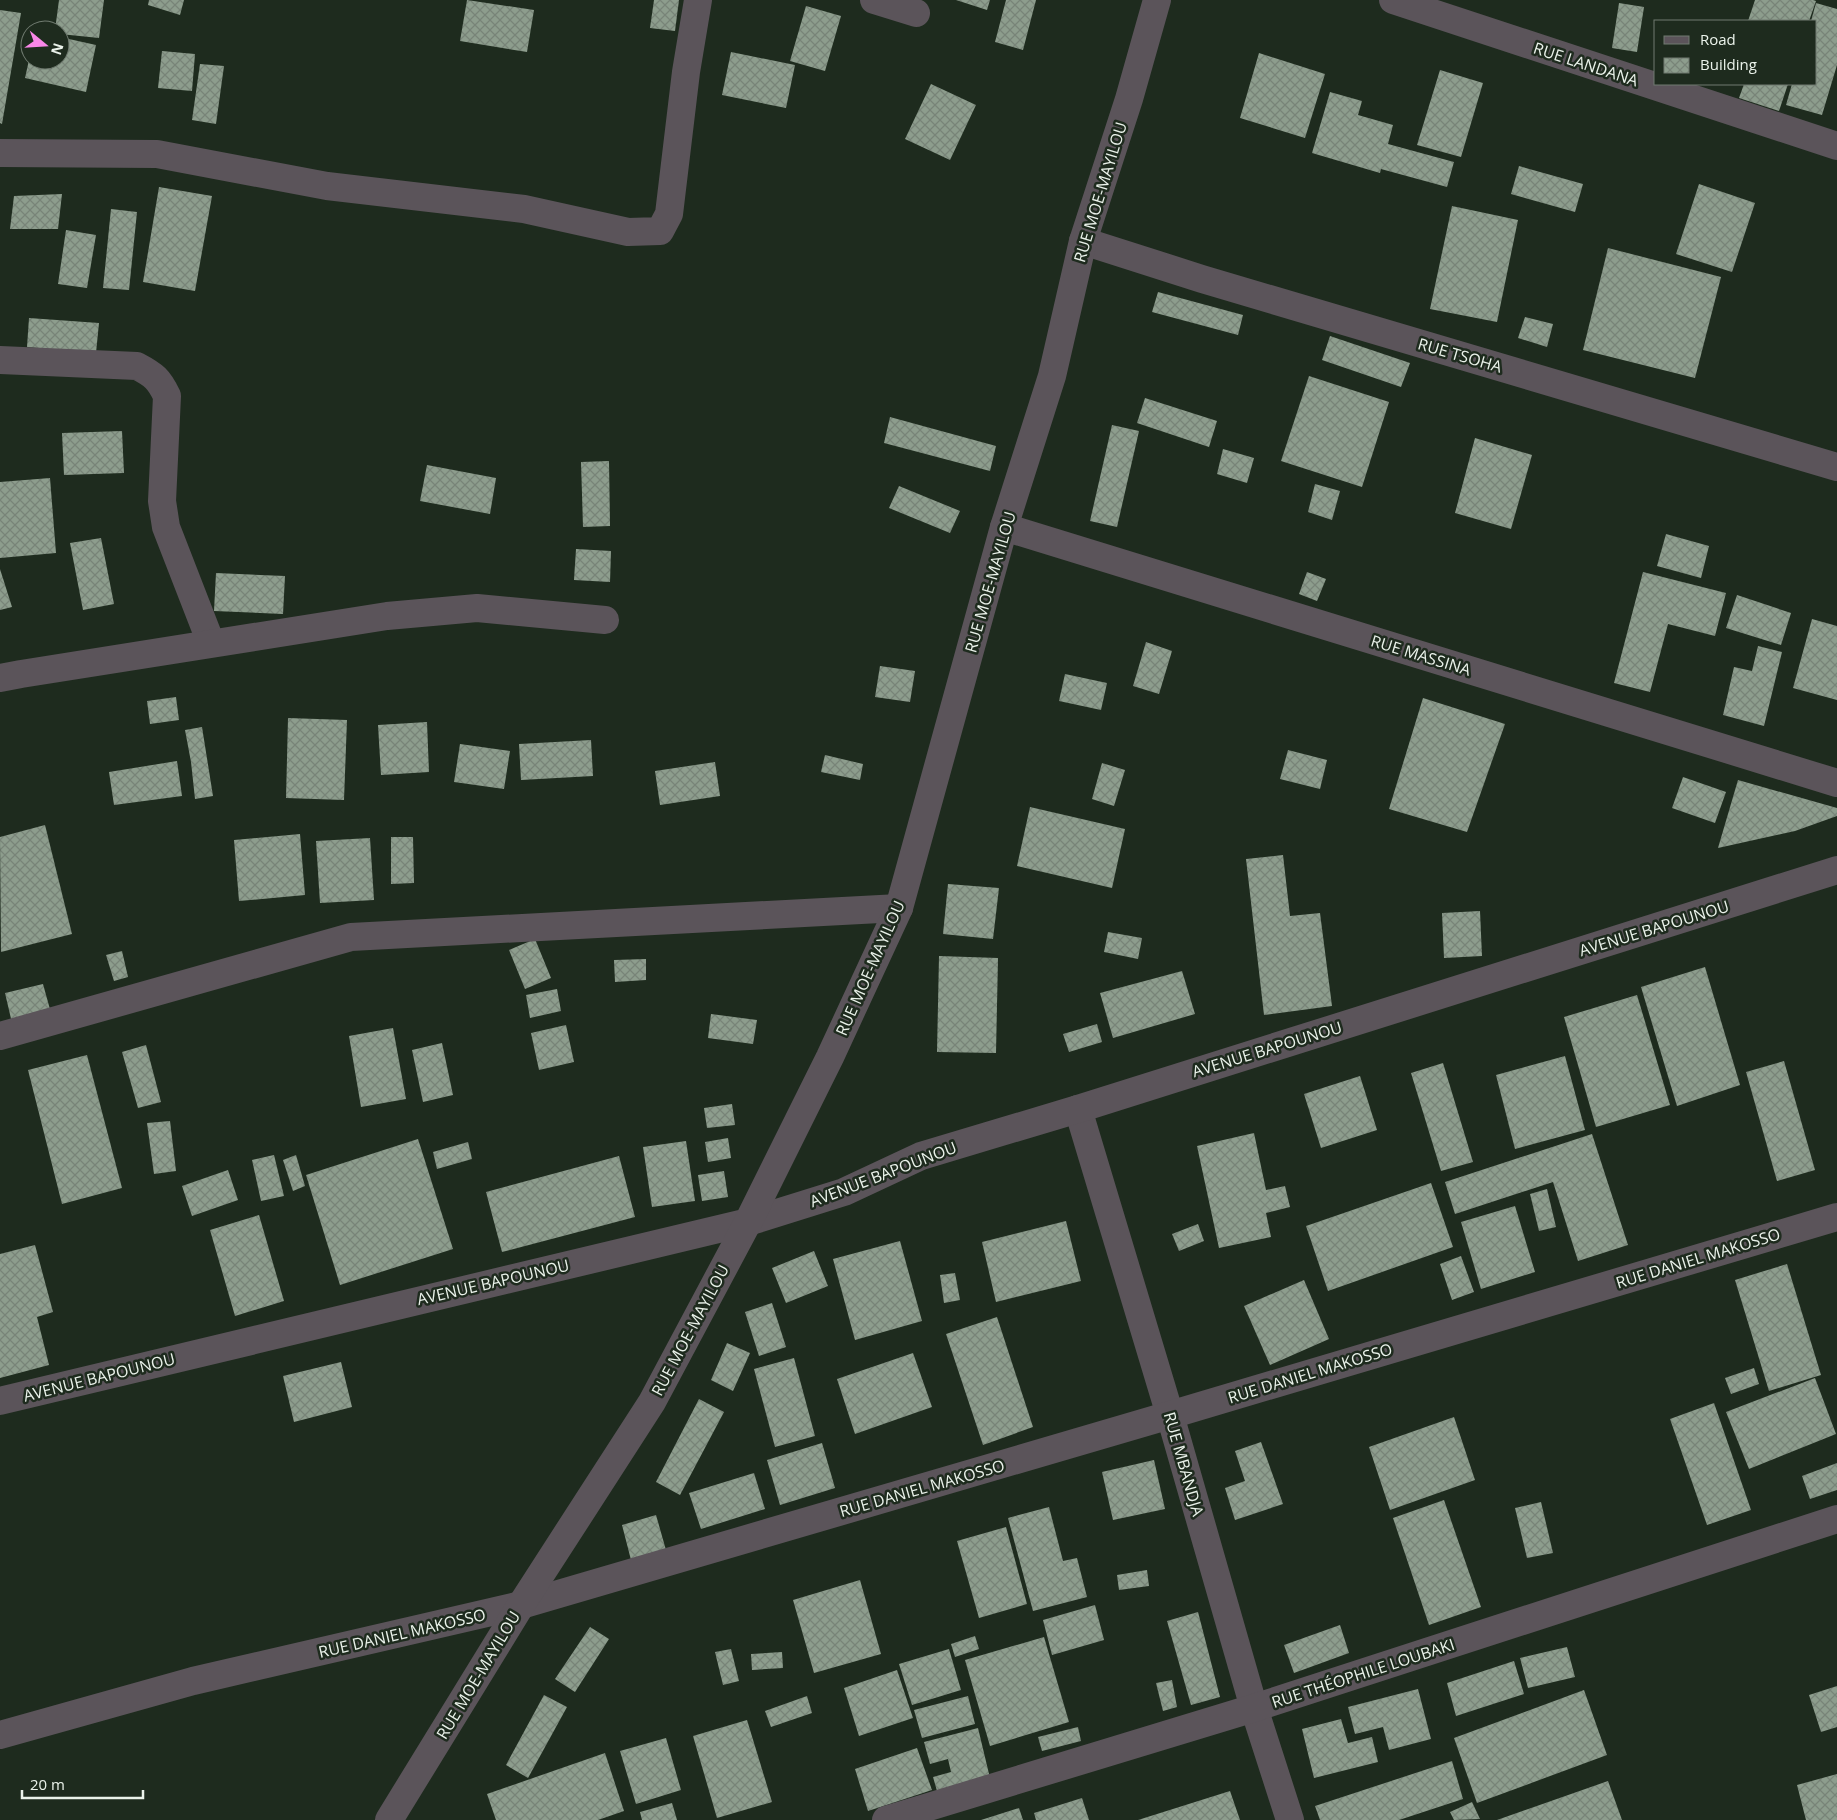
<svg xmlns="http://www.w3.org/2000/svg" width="1837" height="1820" font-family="'Open Sans',sans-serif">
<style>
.building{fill:url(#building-cross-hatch)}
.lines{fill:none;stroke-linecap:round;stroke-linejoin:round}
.street{stroke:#5b545a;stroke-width:28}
.labels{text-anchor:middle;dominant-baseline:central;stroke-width:5;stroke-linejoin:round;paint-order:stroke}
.street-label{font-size:16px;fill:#eaf2ea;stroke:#1e2b1e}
</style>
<defs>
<pattern id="building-cross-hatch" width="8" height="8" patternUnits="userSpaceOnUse" patternTransform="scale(1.25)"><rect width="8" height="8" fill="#8d9d8d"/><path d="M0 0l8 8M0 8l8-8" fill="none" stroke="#788478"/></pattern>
</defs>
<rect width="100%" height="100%" fill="#1e2b1e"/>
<g class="building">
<path d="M59,0H104L99,38L60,34V30H55Z"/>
<path d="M149,0H184L180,15L148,5Z"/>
<path d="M467,0L534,10L527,52L460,41Z"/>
<path d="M654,0H679L675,31L650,28Z"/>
<path d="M956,0H990L987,10Z"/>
<path d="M1006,0H1036L1023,50L995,42Z"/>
<path d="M1755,0H1813L1816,1L1809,21H1748Z"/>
<path d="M1619,3L1644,7L1637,52L1612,48Z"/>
<path d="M1816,3L1837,9V65L1822,115L1786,105L1792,84H1816V21H1811Z"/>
<path d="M806,6L841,16L825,71L790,61Z"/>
<path d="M0,10L21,13L2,124L0,123Z"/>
<path d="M60,37L96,45L86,92L25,78L29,60H60Z"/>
<path d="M162,51L195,54L192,91L158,88Z"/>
<path d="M731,52L795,65L786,108L722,95Z"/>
<path d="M1259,53L1325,74L1305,138L1240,118Z"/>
<path d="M200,64L224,66L216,124L192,120Z"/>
<path d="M1440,70L1483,83L1461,157L1417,145Z"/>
<path d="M931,84L976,105L950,160L905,139Z"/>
<path d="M1744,84H1788L1779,111L1739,98Z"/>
<path d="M1330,92L1362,101L1358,115L1393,125L1388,144L1454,162L1447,187L1381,169L1380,173L1312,153Z"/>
<path d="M1519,166L1583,184L1575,212L1511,194Z"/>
<path d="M1699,184L1755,203L1732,272L1676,254Z"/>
<path d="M159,187L212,196L195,291L143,282Z"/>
<path d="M62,194L58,229H10L14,196Z"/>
<path d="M1452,206L1518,220L1497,322L1430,309Z"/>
<path d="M111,209L137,212L129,290L103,288Z"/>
<path d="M66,230L96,235L87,288L58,284Z"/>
<path d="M1608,248L1721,277L1695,378L1583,350Z"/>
<path d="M1158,292L1243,315L1238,335L1152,312Z"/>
<path d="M1525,317L1553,324L1547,347L1518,338Z"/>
<path d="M29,318L99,323L96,353L27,347Z"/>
<path d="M1330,336L1410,363L1401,387L1322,360Z"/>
<path d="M1309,376L1389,402L1362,487L1281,461Z"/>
<path d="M1145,398L1217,421L1209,447L1137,423Z"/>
<path d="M890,417L996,446L990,471L884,443Z"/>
<path d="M1112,425L1139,431L1117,527L1090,521Z"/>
<path d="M122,431L124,473L64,475L62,433Z"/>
<path d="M1475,438L1532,455L1511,529L1455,513Z"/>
<path d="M1223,449L1254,458L1247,483L1217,474Z"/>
<path d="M609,461L610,526L583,527L581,462Z"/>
<path d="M427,465L496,478L490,514L420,501Z"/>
<path d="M50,478L56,553L0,558V482Z"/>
<path d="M1315,484L1340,491L1332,520L1308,512Z"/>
<path d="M899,486L960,511L950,533L889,508Z"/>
<path d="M1666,534L1709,546L1701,578L1657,566Z"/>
<path d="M101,538L114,604L83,610L70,543Z"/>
<path d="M576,549L611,551L610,582L574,580Z"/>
<path d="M0,569L12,607L0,610Z"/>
<path d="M1307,572L1326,579L1317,601L1299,594Z"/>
<path d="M1643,572L1726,593L1715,636L1668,624L1650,692L1614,683Z"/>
<path d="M216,573L285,576L283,614L214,611Z"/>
<path d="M1737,595L1791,613L1781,645L1726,628Z"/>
<path d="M1812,619L1837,626V700L1793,688Z"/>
<path d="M1146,642L1172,651L1159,694L1133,686Z"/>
<path d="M1758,646L1782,652L1764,726L1723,715L1734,667L1752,671Z"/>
<path d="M880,666L915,671L910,702L875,697Z"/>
<path d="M1065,674L1107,683L1101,710L1059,701Z"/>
<path d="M176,697L179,720L150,724L147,701Z"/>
<path d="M1423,698L1505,724L1467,832L1389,809Z"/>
<path d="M288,718L347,720L344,800L286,798Z"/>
<path d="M427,722L429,772L381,775L378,725Z"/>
<path d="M202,727L213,796L195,799L191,762L185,730Z"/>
<path d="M591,740L593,776L521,780L519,744Z"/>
<path d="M460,744L510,751L504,789L454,782Z"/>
<path d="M1288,750L1327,760L1320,789L1280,779Z"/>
<path d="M825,755L863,764L860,780L821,772Z"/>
<path d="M177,761L182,796L114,805L109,772Z"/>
<path d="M715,762L720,796L660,805L655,771Z"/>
<path d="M1102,763L1125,770L1114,806L1092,799Z"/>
<path d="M1683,777L1726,792L1715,823L1672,808Z"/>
<path d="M1738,780L1837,808V816L1795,831L1718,848Z"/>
<path d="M1030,807L1125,829L1112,888L1017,866Z"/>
<path d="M45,825L72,934L1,952L0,837Z"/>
<path d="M300,834L305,895L239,901L234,840Z"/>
<path d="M391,837H413L414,883L391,884Z"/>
<path d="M370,838L374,900L320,903L316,841Z"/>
<path d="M1283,855L1290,916L1320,913L1332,1006L1264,1015L1246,859Z"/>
<path d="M948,884L999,888L993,939L943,934Z"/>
<path d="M1480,911L1482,956L1444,958L1442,913Z"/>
<path d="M1108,932L1142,938L1138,959L1104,952Z"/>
<path d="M535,939L551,978L525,989L509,950Z"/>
<path d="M122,951L128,977L114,981L106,955Z"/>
<path d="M939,956L998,958L996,1053L937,1052Z"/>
<path d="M646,959V980L615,982L614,960Z"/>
<path d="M1705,967L1740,1085L1677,1106L1641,987Z"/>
<path d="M1182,971L1195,1014L1113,1038L1100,993Z"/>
<path d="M43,984L51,1013L12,1023L5,993Z"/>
<path d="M557,989L561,1011L530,1018L526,995Z"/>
<path d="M1637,995L1670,1105L1596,1127L1564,1017Z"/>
<path d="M711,1014L757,1020L753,1044L708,1038Z"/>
<path d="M1097,1024L1102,1042L1069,1052L1063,1034Z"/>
<path d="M566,1025L574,1062L539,1070L531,1033Z"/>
<path d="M393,1028L406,1099L361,1107L349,1036Z"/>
<path d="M442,1043L453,1095L423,1102L412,1050Z"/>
<path d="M146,1045L161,1102L138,1108L122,1052Z"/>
<path d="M87,1055L122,1188L62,1204L28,1070Z"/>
<path d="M1565,1056L1585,1130L1515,1149L1496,1075Z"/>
<path d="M1784,1061L1815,1170L1777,1181L1746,1072Z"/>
<path d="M1443,1063L1473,1162L1441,1171L1411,1073Z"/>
<path d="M1360,1076L1377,1130L1321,1148L1304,1094Z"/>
<path d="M732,1104L735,1125L707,1128L704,1108Z"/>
<path d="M170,1121L176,1171L154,1174L147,1123Z"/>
<path d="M1254,1133L1266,1190L1285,1186L1290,1207L1266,1213L1271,1237L1219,1248L1197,1146Z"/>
<path d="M1592,1134L1628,1245L1578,1261L1553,1182L1455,1214L1445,1182Z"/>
<path d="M728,1138L731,1158L708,1162L705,1142Z"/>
<path d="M418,1139L453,1249L340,1285L306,1175Z"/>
<path d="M686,1141L695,1201L652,1207L643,1147Z"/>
<path d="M468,1142L472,1159L437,1169L433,1152Z"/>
<path d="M274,1155L284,1196L261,1201L252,1160Z"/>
<path d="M296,1155L305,1186L293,1191L283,1160Z"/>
<path d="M619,1156L635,1217L502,1252L486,1192Z"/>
<path d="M228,1170L238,1200L192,1216L182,1186Z"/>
<path d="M724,1171L728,1197L702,1201L698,1175Z"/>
<path d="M1431,1183L1453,1247L1328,1291L1306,1226Z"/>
<path d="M1547,1189L1556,1227L1539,1231L1530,1194Z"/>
<path d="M1515,1206L1535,1272L1481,1289L1461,1222Z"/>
<path d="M259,1215L284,1301L235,1316L210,1230Z"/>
<path d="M1066,1221L1081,1281L996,1302L982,1242Z"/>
<path d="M1198,1224L1204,1241L1179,1251L1172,1234Z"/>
<path d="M900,1241L922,1321L855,1340L833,1259Z"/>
<path d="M35,1245L53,1312L37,1317L49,1365L0,1378V1254Z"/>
<path d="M814,1251L828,1286L786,1303L772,1268Z"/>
<path d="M1461,1256L1474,1292L1452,1300L1440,1264Z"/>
<path d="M1787,1264L1821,1375L1769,1391L1735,1280Z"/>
<path d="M955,1273L960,1300L944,1303L940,1275Z"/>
<path d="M1304,1280L1329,1339L1270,1365L1244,1306Z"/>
<path d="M772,1303L786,1347L759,1356L745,1312Z"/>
<path d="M997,1317L1033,1427L983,1445L946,1334Z"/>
<path d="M727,1343L750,1353L733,1391L711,1380Z"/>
<path d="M913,1353L932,1407L855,1434L837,1379Z"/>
<path d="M794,1358L815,1436L775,1447L754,1369Z"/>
<path d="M341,1362L352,1407L294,1422L283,1376Z"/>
<path d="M1754,1368L1759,1384L1731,1394L1725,1378Z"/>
<path d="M1815,1378L1836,1434L1749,1469L1726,1412Z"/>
<path d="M699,1399L724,1412L680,1495L656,1482Z"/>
<path d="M1714,1403L1751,1510L1707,1525L1670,1419Z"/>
<path d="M1454,1417L1475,1480L1390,1510L1369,1447Z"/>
<path d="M1261,1442L1283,1504L1235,1520L1225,1488L1245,1481L1235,1451Z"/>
<path d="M822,1443L835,1488L780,1505L767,1460Z"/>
<path d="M1154,1460L1165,1509L1113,1520L1102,1472Z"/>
<path d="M1837,1463V1490L1810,1499L1802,1476Z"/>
<path d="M754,1473L765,1509L701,1529L689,1493Z"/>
<path d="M1444,1500L1481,1607L1429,1625L1393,1518Z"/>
<path d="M1541,1502L1553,1553L1527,1558L1515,1508Z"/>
<path d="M1049,1507L1063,1561L1077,1558L1087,1597L1033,1611L1008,1518Z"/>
<path d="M656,1515L666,1550L631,1560L622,1525Z"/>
<path d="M1006,1527L1027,1604L979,1618L957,1541Z"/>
<path d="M1147,1570L1149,1586L1119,1590L1117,1575Z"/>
<path d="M860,1580L881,1654L814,1673L793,1600Z"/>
<path d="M1095,1605L1104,1640L1052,1655L1043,1620Z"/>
<path d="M1198,1612L1220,1697L1191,1705L1167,1621Z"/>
<path d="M1340,1625L1349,1653L1294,1673L1284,1645Z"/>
<path d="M590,1627L609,1639L575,1692L555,1679Z"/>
<path d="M975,1636L979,1649L955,1657L951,1644Z"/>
<path d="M1044,1637L1069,1722L990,1746L965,1660Z"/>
<path d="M1567,1647L1575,1677L1528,1688L1520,1658Z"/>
<path d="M731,1649L739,1681L723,1685L715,1652Z"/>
<path d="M949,1649L961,1690L912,1705L899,1664Z"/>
<path d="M782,1652L783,1668L752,1670L751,1654Z"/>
<path d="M1514,1661L1524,1694L1456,1716L1447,1683Z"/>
<path d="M897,1670L913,1718L859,1736L844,1688Z"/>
<path d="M1172,1680L1177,1707L1163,1711L1156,1683Z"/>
<path d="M1837,1686V1727L1821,1732L1809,1695Z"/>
<path d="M1418,1689L1431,1739L1389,1750L1383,1727L1355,1734L1348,1707Z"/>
<path d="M1584,1690L1607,1755L1477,1803L1454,1738Z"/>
<path d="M544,1695L567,1707L528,1778L506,1765Z"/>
<path d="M807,1696L812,1713L771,1727L765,1711Z"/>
<path d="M968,1696L975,1724L922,1738L914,1710Z"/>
<path d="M1341,1719L1348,1743L1372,1737L1378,1762L1314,1778L1302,1729Z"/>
<path d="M747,1720L772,1802L717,1818L693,1736Z"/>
<path d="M1078,1727L1081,1741L1042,1751L1038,1737Z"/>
<path d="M978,1728L990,1778L937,1791L933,1777L951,1772L948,1759L930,1764L924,1742Z"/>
<path d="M666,1738L681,1790L636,1804L620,1751Z"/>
<path d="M917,1748L932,1790L868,1811L855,1769Z"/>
<path d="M605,1753L624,1811L598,1820H496L487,1794Z"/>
<path d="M1452,1761L1463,1799L1399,1820H1320L1315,1806Z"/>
<path d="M1837,1774V1820H1806L1797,1785Z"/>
<path d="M1608,1781L1622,1820H1497Z"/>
<path d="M1230,1791L1240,1820H1138Z"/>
<path d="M1082,1798L1089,1820H1036L1034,1813Z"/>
<path d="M1472,1802L1480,1819L1454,1820L1450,1812Z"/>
<path d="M672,1803L677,1820H642L640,1812Z"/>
<path d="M1019,1808L1023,1820H981Z"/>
</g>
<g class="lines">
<g class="street">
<path d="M874,0L916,13"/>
<path d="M1393,0L1837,146"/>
<path d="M0,153L157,154L327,186L524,209L628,232L660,231L669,214L686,72L698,0"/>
<path d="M1083,241L1202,279L1837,467"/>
<path d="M0,360L137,366C154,375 159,379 167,396L162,501L166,527L211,643"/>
<path d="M1004,527L1837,783"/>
<path d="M0,678L21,674L387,616L477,608L605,620"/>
<path d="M0,1036L351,937L899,908"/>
<path d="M1078,1109L1170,1415L1254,1708L1290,1820"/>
<path d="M0,1401L748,1222L844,1192L921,1156L1078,1109L1837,870"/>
<path d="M0,1735L193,1681L521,1605L1170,1415L1837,1217"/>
<path d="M389,1820L521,1605L652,1402L748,1222L830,1057L899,908L1004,527L1052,376L1083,241L1129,99L1157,0"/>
<path d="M886,1820L1254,1708L1837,1519"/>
</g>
</g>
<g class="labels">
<g class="street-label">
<text transform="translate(1586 64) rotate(18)">RUE LANDANA</text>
<text transform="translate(1100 192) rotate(-73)">RUE MOE-MAYILOU</text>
<text transform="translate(1460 355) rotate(16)">RUE TSOHA</text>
<text transform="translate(990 582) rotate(-74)">RUE MOE-MAYILOU</text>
<text transform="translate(1421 655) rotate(17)">RUE MASSINA</text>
<text transform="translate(1654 928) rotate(-17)">AVENUE BAPOUNOU</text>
<text transform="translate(870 968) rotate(-66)">RUE MOE-MAYILOU</text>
<text transform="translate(1267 1049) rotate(-17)">AVENUE BAPOUNOU</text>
<text transform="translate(883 1174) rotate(-21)">AVENUE BAPOUNOU</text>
<text transform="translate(1698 1258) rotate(-17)">RUE DANIEL MAKOSSO</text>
<text transform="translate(493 1282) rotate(-13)">AVENUE BAPOUNOU</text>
<text transform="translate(690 1330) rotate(-62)">RUE MOE-MAYILOU</text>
<text transform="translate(1310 1373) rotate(-17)">RUE DANIEL MAKOSSO</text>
<text transform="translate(99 1377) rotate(-14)">AVENUE BAPOUNOU</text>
<text transform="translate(1184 1464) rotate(74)">RUE MBANDJA</text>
<text transform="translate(922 1488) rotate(-16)">RUE DANIEL MAKOSSO</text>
<text transform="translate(402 1633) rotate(-13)">RUE DANIEL MAKOSSO</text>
<text transform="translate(1363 1673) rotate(-18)">RUE THÉOPHILE LOUBAKI</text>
<text transform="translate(478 1675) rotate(-59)">RUE MOE-MAYILOU</text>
</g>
</g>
<rect x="1654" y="20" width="162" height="65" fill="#1e2b1e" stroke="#707b70"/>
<rect x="1664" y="36" width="25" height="8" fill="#5b545a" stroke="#707b70"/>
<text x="1700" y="45" font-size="15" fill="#eaf2ea">Road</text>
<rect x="1664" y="58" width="25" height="15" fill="url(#building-cross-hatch)" stroke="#707b70"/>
<text x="1700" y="70" font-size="15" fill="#eaf2ea">Building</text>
<g transform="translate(45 45) rotate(108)"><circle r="24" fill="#1e2b1e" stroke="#707b70"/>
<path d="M0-4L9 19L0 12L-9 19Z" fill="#f987e8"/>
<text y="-8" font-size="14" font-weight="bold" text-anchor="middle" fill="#eaf2ea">N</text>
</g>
<path d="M22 1790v8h121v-8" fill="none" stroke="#eaf2ea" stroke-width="2.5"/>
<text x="30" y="1790" font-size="15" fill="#eaf2ea" stroke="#1e2b1e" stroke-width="4" paint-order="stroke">20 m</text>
</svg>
